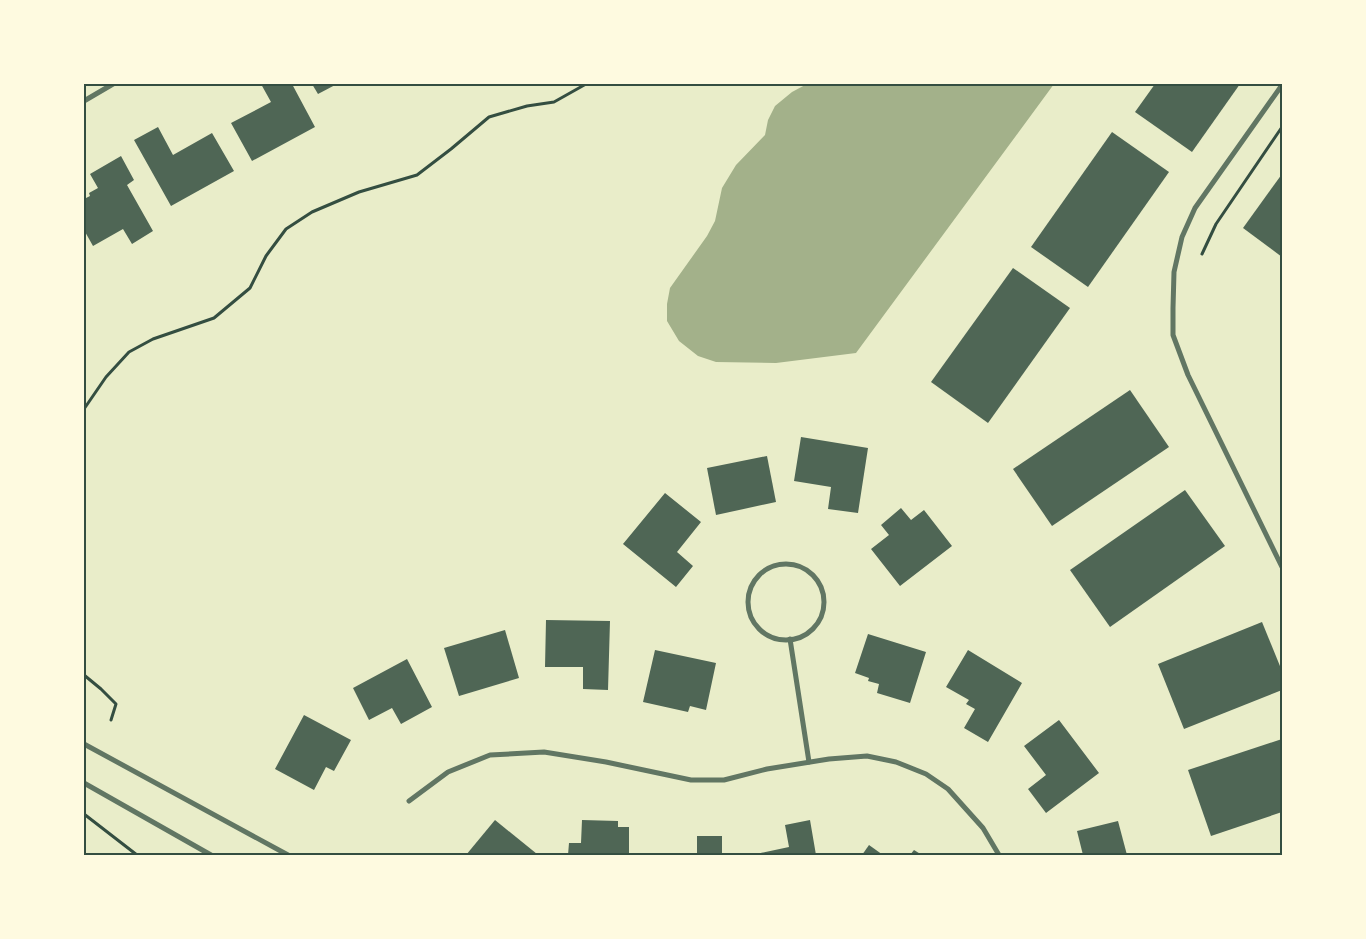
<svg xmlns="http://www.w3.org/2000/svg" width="1366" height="939" font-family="'Sofia Sans Condensed',sans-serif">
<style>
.water{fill:#a3b18a}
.building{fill:#4f6655}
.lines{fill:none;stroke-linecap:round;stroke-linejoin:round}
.path{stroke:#344e41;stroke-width:3}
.minor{stroke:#617663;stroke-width:5}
.neatline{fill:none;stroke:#344e41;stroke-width:2}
</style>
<rect width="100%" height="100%" fill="#e9edc9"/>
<path class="water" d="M807,84H1054L856,353L776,363L716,362L698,356L679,341L667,321V304L670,288L707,236L715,221L722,188L736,165L765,135L768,120L775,106L792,92Z"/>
<g class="building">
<path d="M261,84H292L315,127L252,161L231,123L271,102Z"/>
<path d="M312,84H337L318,94Z"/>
<path d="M1155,84H1240L1192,152L1135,112Z"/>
<path d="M158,127L173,155L212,133L234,171L171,206L134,140Z"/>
<path d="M1112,132L1169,172L1088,287L1031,247Z"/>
<path d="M121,156L134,180L127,185L153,231L132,244L123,229L93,246L84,230V199L90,196L89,193L98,188L90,174Z"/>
<path d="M1282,174V257L1243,228Z"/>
<path d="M1013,268L1070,308L988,423L931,382Z"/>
<path d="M1130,390L1169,447L1052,526L1013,469Z"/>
<path d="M801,437L868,448L858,513L828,509L831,487L794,481Z"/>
<path d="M767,456L776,502L716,515L707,468Z"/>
<path d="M1185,490L1225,546L1110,627L1070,570Z"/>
<path d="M665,493L701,522L677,552L693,566L676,587L623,544Z"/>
<path d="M901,508L911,520L924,510L952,546L900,586L871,549L889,535L881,525Z"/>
<path d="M546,620L610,621L608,690L583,689V667H545Z"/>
<path d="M1262,622L1282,671V690L1184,729L1158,664Z"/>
<path d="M505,630L519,678L459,696L444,648Z"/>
<path d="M868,634L926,652L910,703L877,693L879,684L868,681L869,678L855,673Z"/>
<path d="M655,650L716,663L706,710L690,706L688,712L643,702Z"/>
<path d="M968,650L1022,683L988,742L964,728L975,709L966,704L969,700L946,687Z"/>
<path d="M407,659L432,707L401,724L392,708L369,720L353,688Z"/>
<path d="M304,715L351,740L334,771L326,767L314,790L275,769Z"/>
<path d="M1059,720L1099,773L1046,813L1028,789L1046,775L1024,746Z"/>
<path d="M1282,739V812L1211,836L1188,770Z"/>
<path d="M495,820L537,854L536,855H466Z"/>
<path d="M582,820L618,821V827H629V855H568L569,843H581Z"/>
<path d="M810,820L816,855H751L789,847L785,825Z"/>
<path d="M1118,821L1127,855H1083L1077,831Z"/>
<rect x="697" y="836" width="25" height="19"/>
<path d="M869,845L883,855H862Z"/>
<path d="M914,850L922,855H910Z"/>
</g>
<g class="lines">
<g class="path">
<path d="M1202,254L1216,224L1282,127"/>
<path d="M84,409L106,377L129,352L153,339L214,318L250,288L266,256L286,229L312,212L359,192L417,175L451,149L489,117L527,106L554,102L586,84"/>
<path d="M84,675L101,689L116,704L111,720"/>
<path d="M84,814L137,855"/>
</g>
<g class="minor">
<path d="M1282,85L1195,208L1182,237L1174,272L1173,308V335L1188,375L1282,567"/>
<path d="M84,101L113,84"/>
<circle cx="786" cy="602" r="38"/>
<path d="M790,639L809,762"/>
<path d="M84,744L288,855"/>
<path d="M84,783L211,855"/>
<path d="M409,801L448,772L490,755L544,752L606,762L691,780H724L767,769L829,759L867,756L896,762L926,774L948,789L983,828L999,855"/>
</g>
</g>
<rect width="1366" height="939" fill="none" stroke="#fefae0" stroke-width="170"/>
<rect x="85" y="85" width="1196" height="769" class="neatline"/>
</svg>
